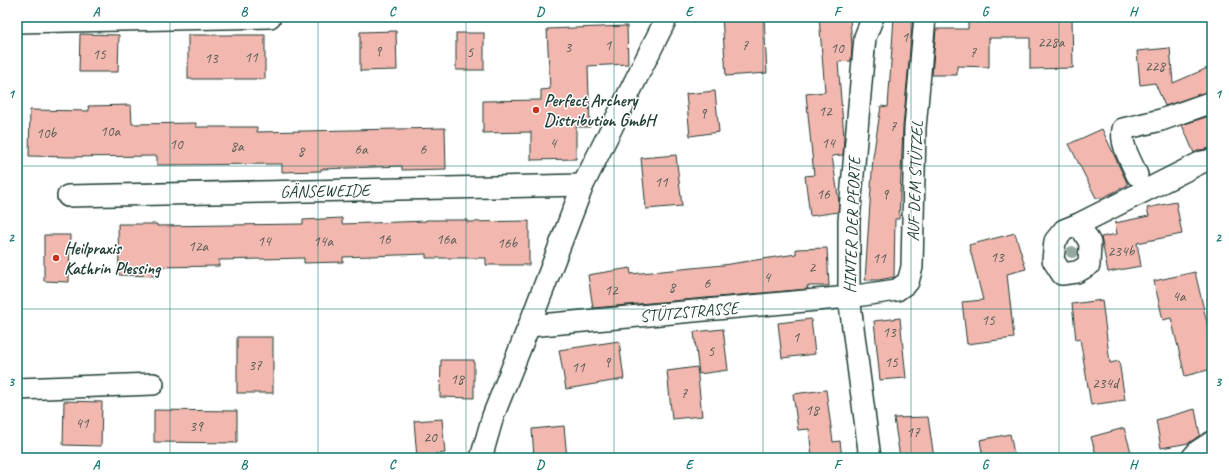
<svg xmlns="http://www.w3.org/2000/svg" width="1229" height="475" font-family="Caveat,sans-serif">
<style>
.building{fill:#f2b7af;stroke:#1f3d34}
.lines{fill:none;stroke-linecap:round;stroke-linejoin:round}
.minor-casing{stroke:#1f3d34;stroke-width:24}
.minor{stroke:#fff;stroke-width:21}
.tree{fill:#93a89e}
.grid{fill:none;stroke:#0f766e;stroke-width:1;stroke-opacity:0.55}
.poi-dot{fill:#c8321e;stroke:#fff;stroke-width:1.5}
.labels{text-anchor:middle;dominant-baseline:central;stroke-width:3;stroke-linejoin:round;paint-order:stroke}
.number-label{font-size:15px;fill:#545c53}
.poi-label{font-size:17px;font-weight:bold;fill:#1f3d34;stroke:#fff;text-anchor:start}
.street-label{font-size:17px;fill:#1f3d34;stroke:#fff}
.neatline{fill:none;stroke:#0f766e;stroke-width:1.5}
.grid-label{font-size:13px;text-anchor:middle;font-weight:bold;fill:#0f766e}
</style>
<rect width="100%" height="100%" fill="#fff"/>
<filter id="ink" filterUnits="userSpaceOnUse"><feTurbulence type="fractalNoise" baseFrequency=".025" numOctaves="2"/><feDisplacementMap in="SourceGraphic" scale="8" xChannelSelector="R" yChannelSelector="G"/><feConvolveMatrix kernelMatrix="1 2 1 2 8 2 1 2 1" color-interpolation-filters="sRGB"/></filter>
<g filter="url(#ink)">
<g class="building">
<path d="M722,17H764L767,73L726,76Z"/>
<path d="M819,17H850L852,46L851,61L838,62L844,137L843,155L832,156L839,202L838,212L810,216L805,176L814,175L806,94L825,92Z"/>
<path d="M894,17H913L903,127L899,219H895L894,277L879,280H865L873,157L881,106L888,107Z"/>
<path d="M968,17H1072L1073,68L1030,69V38H989V67L957,66V75H932L936,29H968Z"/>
<path d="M627,26L628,64L588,66L590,127H576V159L531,160V132L483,133V101L541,100V90L550,89L547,29Z"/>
<path d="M396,31L397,70L360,71V32Z"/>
<rect x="456" y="33" width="28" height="37"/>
<path d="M80,34L119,35L118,72H79Z"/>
<rect x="188" y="35" width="77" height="44"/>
<path d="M1170,48L1173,83L1212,66V90L1165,106L1155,83L1140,85L1137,51Z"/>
<path d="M715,91L719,132L690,136L686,94Z"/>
<path d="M131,105L132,124L196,123V127H257V132L445,128L446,169L402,170V166L321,169V171L282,172V164L157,165V156L69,157L29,156L30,110L89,111L88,106Z"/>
<path d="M1212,115V148L1200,150L1194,153L1182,125Z"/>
<path d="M1102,129L1128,185L1102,198H1096L1069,144Z"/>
<path d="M676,155L682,206L646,209L641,158Z"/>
<path d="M1176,202L1182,234L1137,243L1141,266L1108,272L1101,237L1117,234L1115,223L1149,216L1147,208Z"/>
<path d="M342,218V224L426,221V220H467V222L529,221V265H486V258H426V254L343,257V262L304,263V258L219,260V266L157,267V276L119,275L118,224H157V226L303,224V220Z"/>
<path d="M1015,233L1026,269L1007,274L1014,338L967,344L962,302L983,300L969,245Z"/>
<path d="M44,235H70L69,282L44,281Z"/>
<path d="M827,248L829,286H807L808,289L593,308L588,275L630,268L631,274L723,265L796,254V249Z"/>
<path d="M1195,272L1212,344V369L1185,376L1171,318L1163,320L1154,281Z"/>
<path d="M1102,300L1110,363L1119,361L1125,400L1091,405L1080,339L1076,340L1072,304Z"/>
<path d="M900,318L906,378L880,380L874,321Z"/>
<path d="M811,319L815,354L782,358L778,323Z"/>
<path d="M723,329L728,370L699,374L694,332Z"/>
<rect x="237" y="337" width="36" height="56"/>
<path d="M619,341L624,379L566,389L559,350Z"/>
<path d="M441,360H474V398L440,397Z"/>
<path d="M697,367L702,416L672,419L667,371Z"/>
<path d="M826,390L833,442L840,441L842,458H812L809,429L798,430L793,394Z"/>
<path d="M64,401L102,402L101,446L63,445Z"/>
<path d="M1195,409L1200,435L1189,443L1161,448L1156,420Z"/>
<path d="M154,410L237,411V443L154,442Z"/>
<path d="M928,417L934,458H900L894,418Z"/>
<path d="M442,419L445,453L435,454L436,458H417L414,421Z"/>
<path d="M564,426L567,458H534L532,429Z"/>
<path d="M1124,428L1132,455L1119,458H1097L1091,437Z"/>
<path d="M1010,434L1015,458H983L980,440Z"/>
</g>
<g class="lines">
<defs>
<g id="minor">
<path d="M17,22L270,17"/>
<path d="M1137,175C1131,161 1120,144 1123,129L1161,120L1212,102"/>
<path d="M68,196L583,185"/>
<path d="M1079,224L1090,243L1089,265L1077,272L1062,274L1053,260L1055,241L1064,230L1079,224L1202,162L1212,160"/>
<path d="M529,326L849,297L897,290L908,282L912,267L915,128L925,17"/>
<path d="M17,389L153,384"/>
<path d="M481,458L493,416L529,326L583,185L667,17"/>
<path d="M870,458L849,297V221L865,37L873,17"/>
<path d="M1192,458L1198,451L1212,442"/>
</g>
</defs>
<use href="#minor" class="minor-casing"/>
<use href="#minor" class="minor"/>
</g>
<circle class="tree" cx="1072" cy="252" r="6"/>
</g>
<path class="grid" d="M170,17V458M318,17V458M466,17V458M614,17V458M763,17V458M911,17V458M1059,17V458M17,166H1212M17,309H1212"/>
<g class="poi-dot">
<circle cx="536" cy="110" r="4"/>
<circle cx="56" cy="258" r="4"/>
</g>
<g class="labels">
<g class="number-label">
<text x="905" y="37">1</text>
<text x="1051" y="42">228a</text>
<text x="608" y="45">1</text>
<text x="745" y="45">7</text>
<text x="568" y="47">3</text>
<text x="837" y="48">10</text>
<text x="378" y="51">9</text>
<text x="470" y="52">5</text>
<text x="973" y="52">7</text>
<text x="99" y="54">15</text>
<text x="251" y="57">11</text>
<text x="211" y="58">13</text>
<text x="1155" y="66">228</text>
<text x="825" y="111">12</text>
<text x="703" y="113">9</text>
<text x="893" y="126">7</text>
<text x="110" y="131">10a</text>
<text x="46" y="133">10b</text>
<text x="553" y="143">4</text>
<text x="828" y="143">14</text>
<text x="176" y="144">10</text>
<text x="237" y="146">8a</text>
<text x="361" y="149">6a</text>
<text x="423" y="149">6</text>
<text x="301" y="151">8</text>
<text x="661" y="182">11</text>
<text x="823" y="194">16</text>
<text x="885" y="194">9</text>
<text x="384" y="239">16</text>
<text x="446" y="239">16a</text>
<text x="264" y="241">14</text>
<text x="323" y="241">14a</text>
<text x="507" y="243">16b</text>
<text x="198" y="246">12a</text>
<text x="1121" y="251">234b</text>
<text x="997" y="257">13</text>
<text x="879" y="258">11</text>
<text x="812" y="267">2</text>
<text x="767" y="277">4</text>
<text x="707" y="283">6</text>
<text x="672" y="287">8</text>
<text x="611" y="290">12</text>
<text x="1179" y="296">4a</text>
<text x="988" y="320">15</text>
<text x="889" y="332">13</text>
<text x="796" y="337">1</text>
<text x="711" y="351">5</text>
<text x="607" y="362">9</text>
<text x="891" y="362">15</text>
<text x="255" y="365">37</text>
<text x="578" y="367">11</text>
<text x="457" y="379">18</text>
<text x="1105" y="383">234d</text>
<text x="684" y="393">7</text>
<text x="812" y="410">18</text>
<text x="82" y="423">41</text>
<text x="196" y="426">39</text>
<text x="913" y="432">17</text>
<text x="430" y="437">20</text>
</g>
<g class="poi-label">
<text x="544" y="100">Perfect Archery<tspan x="544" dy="20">Distribution GmbH</tspan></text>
<text x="64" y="248">Heilpraxis<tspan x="64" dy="20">Kathrin Plessing</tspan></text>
</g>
<g class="street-label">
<text transform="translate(915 181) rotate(-88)">AUF DEM STÜTZEL</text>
<text transform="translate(325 191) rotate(-1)">GÄNSEWEIDE</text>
<text transform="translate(852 225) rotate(-88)">HINTER DER PFORTE</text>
<text transform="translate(689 312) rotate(-5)">STÜTZSTRASSE</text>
</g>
</g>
<rect width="1229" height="475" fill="none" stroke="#fff" stroke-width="44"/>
<rect x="22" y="22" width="1185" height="431" class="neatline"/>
<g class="grid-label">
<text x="96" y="16">A</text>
<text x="244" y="16">B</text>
<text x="392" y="16">C</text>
<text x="540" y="16">D</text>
<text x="689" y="16">E</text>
<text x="837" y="16">F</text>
<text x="985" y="16">G</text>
<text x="1133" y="16">H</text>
<text x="11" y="98">1</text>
<text x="1218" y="98">1</text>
<text x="11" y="242">2</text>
<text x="1218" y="242">2</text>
<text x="11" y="386">3</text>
<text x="1218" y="386">3</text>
<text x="96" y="469">A</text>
<text x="244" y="469">B</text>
<text x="392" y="469">C</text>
<text x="540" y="469">D</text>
<text x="689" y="469">E</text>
<text x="837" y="469">F</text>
<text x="985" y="469">G</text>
<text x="1133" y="469">H</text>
</g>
</svg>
